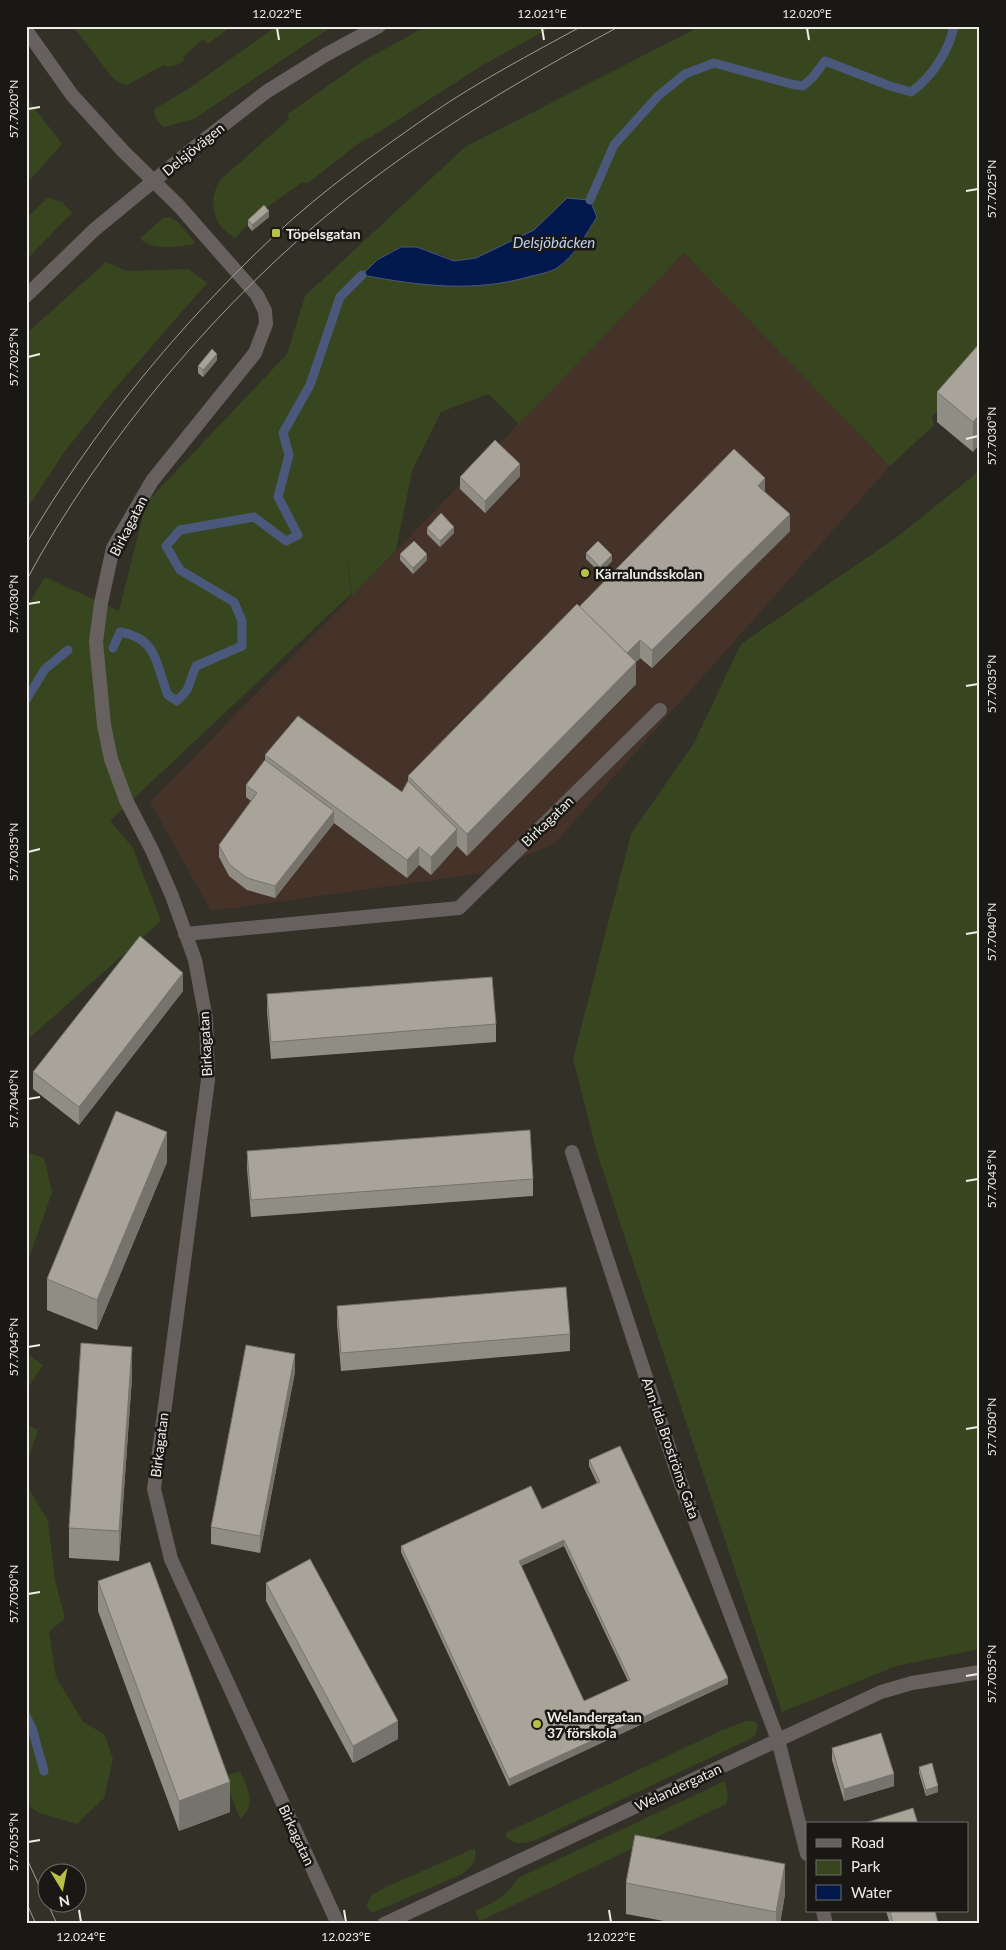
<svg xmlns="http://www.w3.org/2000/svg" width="1006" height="1950" font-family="Lato,sans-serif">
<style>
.education{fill:#45332a}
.green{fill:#384620;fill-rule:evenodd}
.water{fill:#03184d;stroke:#4a587b}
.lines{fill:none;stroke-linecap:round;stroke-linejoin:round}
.stream{stroke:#4a587b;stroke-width:9}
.service{stroke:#66615f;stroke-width:14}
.minor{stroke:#66615f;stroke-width:14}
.tertiary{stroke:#66615f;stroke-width:14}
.tram{stroke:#9f9d95;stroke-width:1}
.wall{fill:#908d84;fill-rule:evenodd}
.shaded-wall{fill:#76736c}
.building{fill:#a8a49a;stroke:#76736c;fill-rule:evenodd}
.ticks{fill:none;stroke:#efede7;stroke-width:2}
.poi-dot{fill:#b9c046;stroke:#191814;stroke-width:2}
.labels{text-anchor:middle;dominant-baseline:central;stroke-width:5;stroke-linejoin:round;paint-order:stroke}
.street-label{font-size:14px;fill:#efede7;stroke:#191814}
.poi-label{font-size:14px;font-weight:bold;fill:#efede7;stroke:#191814;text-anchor:start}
.water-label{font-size:15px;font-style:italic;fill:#bfd2f5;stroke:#191814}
.neatline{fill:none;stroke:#efede7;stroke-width:2}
.ticks-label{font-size:12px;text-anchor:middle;fill:#efede7}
</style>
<rect width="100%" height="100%" fill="#333027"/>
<path class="education" d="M684,253L890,466L554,844L485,873L211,911L150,802L352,596Z"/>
<g class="green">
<path d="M73,26H232L208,44L203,39L183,57L184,60L177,65L169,67L164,65L127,85L118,82L111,76Z"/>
<path d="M277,26H333L194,119L164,127L158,122L153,110L188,89Z"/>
<path d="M553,26L481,66L373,136L359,143L308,183H301L258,214L235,238C213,226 207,202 220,180L289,119L288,114L363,61L427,26Z"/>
<path d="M701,26H980V362L932,417L934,425L890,466L684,253L519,424L488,394L441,412L412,471L396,550L352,596L346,545L351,594L110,821L133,848L161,921L26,1041V608L45,577L119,611L146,503L287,354L305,296L465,147ZM568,198L597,217L572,255L362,275L441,254L454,261L476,258L534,230Z"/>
<path d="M26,97L62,144L26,184Z"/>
<path d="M50,198L62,202L72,213L26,260V219L46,199Z"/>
<path d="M170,217L177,221L194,241V244C178,246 152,252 140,238L163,218Z"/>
<path d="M106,262L127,271L188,269L207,283L112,392L65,451L26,510V334Z"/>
<path d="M978,472L980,473V1649L896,1666L782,1712L598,1156L573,1059L631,834L694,743L741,644L897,537Z"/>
<path d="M26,1152L44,1158L52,1192L26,1267Z"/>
<path d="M26,1353L43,1365L26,1391Z"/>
<path d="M26,1424L38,1430L26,1465Z"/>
<path d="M26,1484L48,1521L55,1581L65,1618L49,1632L56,1677L83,1722L104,1734L113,1759L104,1798L77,1824L39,1813L26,1804Z"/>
<path d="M746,1721H754L758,1726L755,1735L750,1739L536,1840C524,1843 517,1846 507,1838L506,1833L720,1731Z"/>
<path d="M240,1771C247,1787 257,1805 240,1819L224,1777Z"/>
<path d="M725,1781L728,1798L726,1804L480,1921L475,1911C494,1903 507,1896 518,1878Z"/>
<path d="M475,1848C477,1861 472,1866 462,1874L372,1913L366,1906L372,1895L386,1887Z"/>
</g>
<path class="water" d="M567,198L590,200L597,217C586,234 575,256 557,268C551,272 540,274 532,276C474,293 421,286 362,275L377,260L401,247H417L454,261L476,258L534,230Z"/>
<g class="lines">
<g class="stream">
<path d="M590,200L614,145L658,96L685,74L714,63L791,84L803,86L813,77L825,61L890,86L911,92C932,77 949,51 954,26"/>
<path d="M113,648L120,632C159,639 155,664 168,695L177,701L187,690L196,666L242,646V621L234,602L180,570L166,546L180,530L254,517L286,541L298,535L278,497L289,455L283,433L310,385L340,297L362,275"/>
<path d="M26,700L45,669L68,650"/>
<path d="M26,1716L32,1728L44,1771"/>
</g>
<path class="service" d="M185,934L459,908L660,710"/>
<g class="minor">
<path d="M26,30L72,95L123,151L179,206L257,295L265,311L266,324L255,353L152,481L113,548L101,603L96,642L104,725L111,759L126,800L152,850L172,896L195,960L206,1019L208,1080L154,1489L171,1559L338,1924"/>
<path d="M572,1152L680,1481L778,1740L807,1854"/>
<path d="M823,1911L826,1924"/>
<path d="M384,1924L881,1692L912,1683L980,1672"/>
</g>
<path class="tertiary" d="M26,296L94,230L190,151L266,92L327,54L379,26"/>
<g class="tram">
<path d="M26,544C94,429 178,326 275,235C323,190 378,151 431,114C479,81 531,54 582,26"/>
<path d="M26,581C101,441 223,297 347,199C431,132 525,77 620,26"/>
<path d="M26,1857L57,1924"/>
<path d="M26,1902L36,1924"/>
</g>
</g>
<g class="wall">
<path d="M269,217L252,231L248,226V220Z"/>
<path d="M980,343L973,452L937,422V392Z"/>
<path d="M217,360L203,377L198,373V366Z"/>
<path d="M520,476L485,513L460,489V477Z"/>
<path d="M765,492L790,531L652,668L640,658L636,662V684L467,856L457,846L431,875L419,865L407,878L334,823L275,898L247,890L229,876L219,857V845L251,801L246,797V785L265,760V755L402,792L408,781V776L579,607Z"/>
<path d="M427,528L454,533L440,547L427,534Z"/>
<path d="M586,553L612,561L600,573L586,559Z"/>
<path d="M400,554L427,560L413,574L400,560Z"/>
<path d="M183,991L79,1125L33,1089V1072Z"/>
<path d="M267,994L496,1024V1042L271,1059L267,1012Z"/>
<path d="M247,1151L533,1179V1196L251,1217L247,1169Z"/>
<path d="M167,1162L97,1330L47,1310V1279Z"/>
<path d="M337,1306L570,1334V1351L341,1371L337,1324Z"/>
<path d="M295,1372L260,1553L211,1544V1527Z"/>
<path d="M132,1377L119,1561L69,1558V1528Z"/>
<path d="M589,1460L728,1684L509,1786L401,1552V1546L542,1509L597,1483L589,1466ZM564,1546L628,1681L584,1701L521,1566Z"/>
<path d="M98,1581L230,1812L179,1831L98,1611Z"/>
<path d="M266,1583L398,1739L353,1763L266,1601Z"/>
<path d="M979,1716H980V1731L979,1728Z"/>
<path d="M832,1748L894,1786L844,1801L832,1760Z"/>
<path d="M919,1767L938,1792L926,1796L919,1773Z"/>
<path d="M626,1883L785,1894L780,1924H680L626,1914Z"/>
<path d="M886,1911H935L938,1924H890Z"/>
</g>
<g class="shaded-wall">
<path d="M269,211V217L252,231V225Z"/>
<path d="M217,354V360L203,377V370Z"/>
<path d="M980,414V444L973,452V422Z"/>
<path d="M520,464V476L485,513V501Z"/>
<path d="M765,478V495L758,486Z"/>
<path d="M790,514V531L652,668V650Z"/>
<path d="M454,527V533L440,547V541Z"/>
<path d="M427,554V560L413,574V568Z"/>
<path d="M612,555V561L600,573V567Z"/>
<path d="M640,640V658L625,673V656Z"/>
<path d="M636,662V684L467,856V834Z"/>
<path d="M334,811V823L275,898V886Z"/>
<path d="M457,829V846L431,875V857Z"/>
<path d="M419,847V865L407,878V860Z"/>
<path d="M183,973V991L79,1125V1107Z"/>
<path d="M167,1132V1162L97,1330V1300Z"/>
<path d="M132,1347V1377L119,1561V1531Z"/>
<path d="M295,1354V1372L260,1553V1536Z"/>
<path d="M564,1540V1546L519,1567V1561Z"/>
<path d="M728,1678V1684L509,1786V1779Z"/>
<path d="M398,1721V1739L353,1763V1746Z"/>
<path d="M894,1774V1786L844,1801V1789Z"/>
<path d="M230,1782V1812L179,1831V1801Z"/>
<path d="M938,1786V1792L926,1796V1790Z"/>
<path d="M785,1864V1894L780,1924H776V1912Z"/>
</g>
<g class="building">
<path d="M264,205L269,211L252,225L248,220Z"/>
<path d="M980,343V414L973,422L937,392Z"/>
<path d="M212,349L217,354L203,370L198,366Z"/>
<path d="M495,440L520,464L485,501L460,477Z"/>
<path d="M734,449L765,478L758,486L790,514L652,650L640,640L627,653L579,607Z"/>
<path d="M441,513L454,527L440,541L427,528Z"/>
<path d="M414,541L427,554L413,568L400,554Z"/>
<path d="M598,541L612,555L600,567L586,553Z"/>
<path d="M577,604L636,662L467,834L408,776Z"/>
<path d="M298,716L402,792L408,781L457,829L431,857L419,847L407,860L265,755Z"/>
<path d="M265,760L334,811L275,886L247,878L229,864L219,845L257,793L246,785Z"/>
<path d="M140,936L183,973L79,1107L33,1072Z"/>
<path d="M492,977L496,1024L271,1042L267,994Z"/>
<path d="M116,1111L167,1132L97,1300L47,1279Z"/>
<path d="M530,1130L533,1179L251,1200L247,1151Z"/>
<path d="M566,1287L570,1334L341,1353L337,1306Z"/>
<path d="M81,1343L132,1347L119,1531L69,1528Z"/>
<path d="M246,1345L295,1354L260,1536L211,1527Z"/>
<path d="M620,1446L728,1678L509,1779L401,1546L531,1486L542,1509L600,1482L589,1460ZM564,1540L630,1680L584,1701L519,1561Z"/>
<path d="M310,1559L398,1721L353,1746L266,1583Z"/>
<path d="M150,1562L230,1782L179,1801L98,1581Z"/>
<path d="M881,1733L894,1774L844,1789L832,1748Z"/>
<path d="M932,1763L938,1786L926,1790L919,1767Z"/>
<path d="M913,1808L918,1824H862Z"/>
<path d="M635,1835L785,1864L776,1912L626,1883Z"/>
<path d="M890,1911H935L938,1923L893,1924Z"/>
</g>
<path class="ticks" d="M277,28L279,40M542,28L544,40M807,28L809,40M28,109L40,107M966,191L978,189M28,357L40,354M966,439L978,436M28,604L40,602M966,686L978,684M28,852L40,849M966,934L978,932M28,1099L40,1097M966,1181L978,1179M28,1347L40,1345M966,1429L978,1427M28,1594L40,1592M966,1676L978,1674M28,1842L40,1840M79,1910L81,1922M344,1910L346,1922M609,1910L611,1922"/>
<g class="poi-dot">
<rect x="271" y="228" width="10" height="10" rx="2.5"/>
<circle cx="585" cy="573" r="5"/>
<circle cx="537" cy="1724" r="5"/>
</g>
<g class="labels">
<g class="street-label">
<text transform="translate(193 149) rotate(-39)">Delsjövägen</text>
<text transform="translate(128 526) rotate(-63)">Birkagatan</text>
<text transform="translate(547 821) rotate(-44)">Birkagatan</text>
<text transform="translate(205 1044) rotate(-93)">Birkagatan</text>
<text transform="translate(159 1445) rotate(-83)">Birkagatan</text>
<text transform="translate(671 1448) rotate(71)">Ann-Ida Broströms Gata</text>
<text transform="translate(678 1787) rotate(-25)">Welandergatan</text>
<text transform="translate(297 1835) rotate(65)">Birkagatan</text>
</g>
<g class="poi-label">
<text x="286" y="233">Töpelsgatan</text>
<text x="595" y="573">Kärralundsskolan</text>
<text x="547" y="1716">Welandergatan<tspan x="547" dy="16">37 förskola</tspan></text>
</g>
<g class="water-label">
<text x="554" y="242">Delsjöbäcken</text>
</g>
</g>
<rect width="1006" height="1950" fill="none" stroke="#191814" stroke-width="55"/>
<rect x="806" y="1822" width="162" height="90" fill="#191814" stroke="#6f6d68"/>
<rect x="816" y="1839" width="25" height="8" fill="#66615f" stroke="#6f6d68"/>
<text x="851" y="1848" font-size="15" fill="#efede7">Road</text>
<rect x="816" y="1860" width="25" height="15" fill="#384620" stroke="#6f6d68"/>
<text x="851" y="1872" font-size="15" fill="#efede7">Park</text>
<rect x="816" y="1885" width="25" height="15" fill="#03184d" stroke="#6f6d68"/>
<text x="851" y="1898" font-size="15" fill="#efede7">Water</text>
<g transform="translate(62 1888) rotate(170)"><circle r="24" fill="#191814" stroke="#6f6d68"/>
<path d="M0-4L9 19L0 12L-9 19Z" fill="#b9c046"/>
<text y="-8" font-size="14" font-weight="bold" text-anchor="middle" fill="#efede7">N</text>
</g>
<rect x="28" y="28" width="950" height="1894" class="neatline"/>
<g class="ticks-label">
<text x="277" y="18">12.022°E</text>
<text x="542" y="18">12.021°E</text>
<text x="807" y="18">12.020°E</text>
<text transform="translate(14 109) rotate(-90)" y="4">57.7020°N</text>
<text transform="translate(992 189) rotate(-90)" y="4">57.7025°N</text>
<text transform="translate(14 357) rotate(-90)" y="4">57.7025°N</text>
<text transform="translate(992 436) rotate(-90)" y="4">57.7030°N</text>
<text transform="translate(14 604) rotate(-90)" y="4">57.7030°N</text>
<text transform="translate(992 684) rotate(-90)" y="4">57.7035°N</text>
<text transform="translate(14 852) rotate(-90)" y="4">57.7035°N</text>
<text transform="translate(992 932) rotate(-90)" y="4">57.7040°N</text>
<text transform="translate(14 1099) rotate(-90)" y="4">57.7040°N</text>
<text transform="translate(992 1179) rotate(-90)" y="4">57.7045°N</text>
<text transform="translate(14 1347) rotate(-90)" y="4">57.7045°N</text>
<text transform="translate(992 1427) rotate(-90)" y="4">57.7050°N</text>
<text transform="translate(14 1594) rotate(-90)" y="4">57.7050°N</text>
<text transform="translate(992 1674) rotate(-90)" y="4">57.7055°N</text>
<text transform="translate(14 1842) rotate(-90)" y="4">57.7055°N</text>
<text x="81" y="1941">12.024°E</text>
<text x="346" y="1941">12.023°E</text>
<text x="611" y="1941">12.022°E</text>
</g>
</svg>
